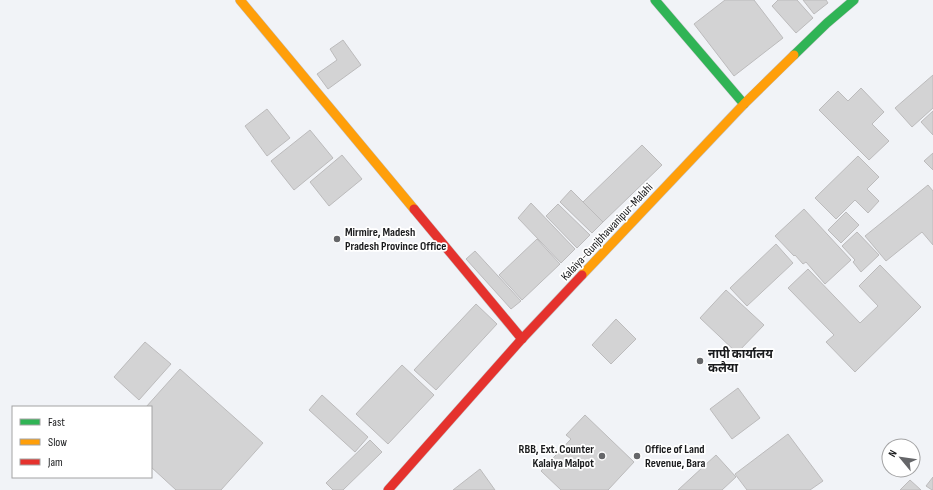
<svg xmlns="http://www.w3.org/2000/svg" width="933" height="490" font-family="'Sofia Sans Condensed','Noto Sans Devanagari',sans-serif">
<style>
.building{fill:#d3d3d4;stroke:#bcbbbc}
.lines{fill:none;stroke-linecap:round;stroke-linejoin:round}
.fast-casing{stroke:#c0c0c3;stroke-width:10}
.slow-casing{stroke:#c0c0c3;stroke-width:10}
.jam-casing{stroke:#c0c0c3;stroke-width:10}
.fast{stroke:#30b455;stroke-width:9}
.slow{stroke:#ff9f0a;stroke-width:9}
.jam{stroke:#e5322d;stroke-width:9}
.poi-dot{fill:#656669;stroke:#fff;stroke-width:1.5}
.labels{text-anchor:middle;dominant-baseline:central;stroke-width:3.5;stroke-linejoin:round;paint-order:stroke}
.poi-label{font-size:12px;font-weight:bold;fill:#191a1c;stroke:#fff;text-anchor:start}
.street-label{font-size:12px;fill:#191a1c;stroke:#fff}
</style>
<rect width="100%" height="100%" fill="#f1f3f7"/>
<g class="building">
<path d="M725,0H754L783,38L734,76L694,24Z"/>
<path d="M778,0H797L813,18L796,33L772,6Z"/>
<path d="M803,0H826L828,3L814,14Z"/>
<path d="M343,40L361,65L328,89L317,74L337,60L330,49Z"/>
<path d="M933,75V108L912,127L895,108Z"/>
<path d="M861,88L884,112L872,124L889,141L869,160L819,110L838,91L848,101Z"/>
<path d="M267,109L290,138L267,156L245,126Z"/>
<path d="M933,111V135L921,122Z"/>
<path d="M310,130L333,158L294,190L271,161Z"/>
<path d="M642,145L662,165L603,222L583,202Z"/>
<path d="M933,153V170L924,161Z"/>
<path d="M342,155L362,179L329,206L310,182Z"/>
<path d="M858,156L879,177L867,189L879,201L868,213L855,200L836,219L815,198Z"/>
<path d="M928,185L933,191V245L922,232L886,261L865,236Z"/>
<path d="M571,190L603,222L592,233L560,202Z"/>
<path d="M531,203L575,249L561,263L518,218Z"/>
<path d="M558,204L590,235L577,248L546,216Z"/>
<path d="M804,209L851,260L825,284L806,262L803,264L795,255L794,256L775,236Z"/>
<path d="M846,212L859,225L841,243L828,230Z"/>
<path d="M857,232L879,255L861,272L853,262L855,260L842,246Z"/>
<path d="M537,239L560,264L522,300L499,275Z"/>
<path d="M776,244L793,263L747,306L730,288Z"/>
<path d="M475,251L521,301L511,309L466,259Z"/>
<path d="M880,265L921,307L855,372L826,342L834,335L788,288L808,269L860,323L878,306L859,286Z"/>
<path d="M726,290L764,325L737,353L700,318Z"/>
<path d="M476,304L497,324L436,390L414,370Z"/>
<path d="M616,319L636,339L611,364L592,345Z"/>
<path d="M145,342L171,364L139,400L114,377Z"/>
<path d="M402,365L434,395L388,444L356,414Z"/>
<path d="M180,369L263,443L221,490H176L151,467V407H146Z"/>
<path d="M738,388L760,418L732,439L710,409Z"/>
<path d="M322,395L368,437L355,452L309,410Z"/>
<path d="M585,415L634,462L608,490H561L541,471L571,439L566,435Z"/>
<path d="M788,434L823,481L810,490H747L735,474Z"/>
<path d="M370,440L382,452L343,490H333L326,483Z"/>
<path d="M716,455L736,477L722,490H678Z"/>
<path d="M480,469L495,490H453Z"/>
<path d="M933,477V490H932L926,486Z"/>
<path d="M910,480L921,490H900Z"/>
</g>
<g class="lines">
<defs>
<g id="fast">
<path d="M655,0L744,104"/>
<path d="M794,55L827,23L854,0"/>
</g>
<g id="slow">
<path d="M240,0L414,209"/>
<path d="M582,275L744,104L794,55"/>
</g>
<g id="jam">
<path d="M414,209L522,339"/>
<path d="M388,490L520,341L582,275"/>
</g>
</defs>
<use href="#fast" class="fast-casing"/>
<use href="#slow" class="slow-casing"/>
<use href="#jam" class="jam-casing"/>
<use href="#fast" class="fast"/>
<use href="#slow" class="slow"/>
<use href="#jam" class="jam"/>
</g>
<g class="poi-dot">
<circle cx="337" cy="239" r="4"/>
<circle cx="700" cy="361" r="4"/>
<circle cx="602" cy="456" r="4"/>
<circle cx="637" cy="456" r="4"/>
</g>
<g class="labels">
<g class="poi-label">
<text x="345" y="232">Mirmire, Madesh<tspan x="345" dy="14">Pradesh Province Office</tspan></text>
<text x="708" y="354">नापी कार्यालय<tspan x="708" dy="14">कलैया</tspan></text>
<text x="594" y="449" text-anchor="end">RBB, Ext. Counter<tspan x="594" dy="14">Kalaiya Malpot</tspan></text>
<text x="645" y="449">Office of Land<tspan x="645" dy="14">Revenue, Bara</tspan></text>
</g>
<g class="street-label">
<text transform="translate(607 232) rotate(-47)">Kalaiya-Gunjbhawanipur-Malahi</text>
</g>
</g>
<rect x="12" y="406" width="140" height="72" fill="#ffffff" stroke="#a3a3a4"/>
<rect x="20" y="419" width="20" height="6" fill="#30b455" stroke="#a3a3a4"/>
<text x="48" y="426" font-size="12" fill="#191a1c">Fast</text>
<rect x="20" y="439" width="20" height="6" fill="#ff9f0a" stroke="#a3a3a4"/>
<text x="48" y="446" font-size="12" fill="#191a1c">Slow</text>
<rect x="20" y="459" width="20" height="6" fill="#e5322d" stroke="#a3a3a4"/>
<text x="48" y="466" font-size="12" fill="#191a1c">Jam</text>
<g transform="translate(901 458) rotate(299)"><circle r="19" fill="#ffffff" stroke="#a3a3a4"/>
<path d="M0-3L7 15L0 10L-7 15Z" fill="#656669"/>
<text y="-6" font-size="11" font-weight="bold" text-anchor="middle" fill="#191a1c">N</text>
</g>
</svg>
